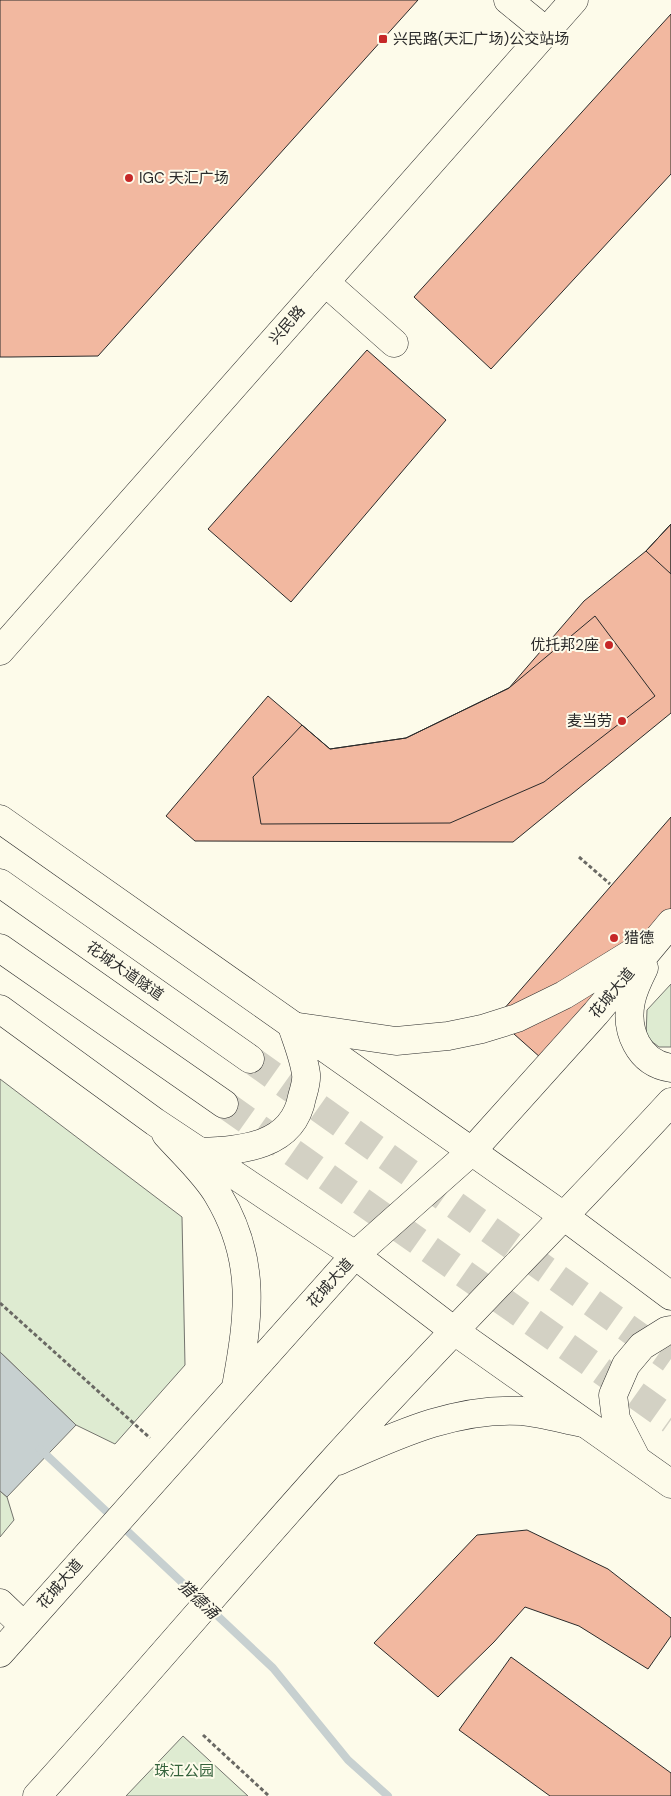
<svg xmlns="http://www.w3.org/2000/svg" width="671" height="1796" font-family="'DM Sans','Noto Sans SC',sans-serif">
<style>
.green{fill:#deebd1;stroke:#74746e}
.water{fill:#c7d0d0;stroke:#74746e}
.lines{fill:none;stroke-linecap:round;stroke-linejoin:round}
.stream{stroke:#c7d0d0;stroke-width:8}
.building{fill:#f2b8a0;stroke:#2b2b2b}
.highway-tunnel{stroke:#d3d1c4;stroke-width:28;stroke-dasharray:28 14;stroke-linecap:butt}
.minor-casing{stroke:#2b2b2b;stroke-width:29}
.major-casing{stroke:#2b2b2b;stroke-width:29}
.highway-casing{stroke:#2b2b2b;stroke-width:29}
.path{stroke:#6a6964;stroke-width:3;stroke-dasharray:4 2.5;stroke-linecap:butt}
.minor{stroke:#fdfbea;stroke-width:28}
.major{stroke:#fdfbea;stroke-width:28}
.highway{stroke:#fdfbea;stroke-width:28}
.poi-dot{fill:#c62828;stroke:#fdfbea;stroke-width:2}
.labels{text-anchor:middle;stroke-width:4;stroke-linejoin:round;paint-order:stroke}
.poi-label{font-size:15px;fill:#2b2b2b;stroke:#fdfbea;text-anchor:start}
.street-label{font-size:15px;fill:#2b2b2b;stroke:#fdfbea}
.park-label{font-size:15px;fill:#34623c;stroke:#fdfbea}
.water-label{font-size:16px;font-style:italic;fill:#2b2b2b;stroke:#fdfbea}
</style>
<rect width="100%" height="100%" fill="#fdfbea"/>
<path class="green" d="M671 984V1047H659L646 1037 647 1010Z
M0 1079 182 1217 185 1365 115 1444 76 1425 0 1352Z
M0 1491 7 1497 14 1520 0 1537Z
M183 1736 248 1796H126Z"/>
<path class="water" d="M0 1352 76 1425 7 1497 0 1491Z"/>
<g class="lines">
<path class="stream" d="M40 1449 273 1668 348 1760 388 1796"/>
</g>
<path class="building" d="M0 0H418L98 356 11 357H0Z
M671 14V174L491 369 414 297Z
M367 350 446 420 291 602 208 529Z
M671 524V713L513 842 195 841 166 816 268 696 330 749 406 738 509 688 584 601 646 551Z
M671 524V574L646 551Z
M595 616 655 696 544 782 450 823 261 824 253 777 302 725 330 749 406 738 509 688Z
M671 817V928L550 1066 496 1018Z
M527 1530 608 1569 671 1618V1636L648 1669 579 1626 525 1607 494 1642 438 1697 374 1643 477 1535Z
M511 1657 671 1773V1796H550L459 1730Z"/>
<g class="lines">
<path class="highway-tunnel" d="M250 1059 671 1359
M224 1104 671 1420"/>
<defs>
<path id="minor" d="M508 0 546 31
M325 282 394 343
M0 651 574 0
M0 1603 24 1626"/>
<path id="major" d="M644 968C639 978 633 990 631 1001 625 1030 638 1063 671 1068
M292 1026 396 1041 448 1036 482 1029 517 1018 564 995 642 947
M166 1134C182 1152 206 1174 218 1195 257 1260 249 1316 236 1387
M338 1461C397 1435 456 1407 522 1411 542 1413 563 1419 583 1423
M0 1653 355 1255 471 1152 596 1013 671 923
M37 1796C137 1686 232 1573 331 1463 442 1340 559 1224 671 1102"/>
<path id="highway" d="M0 819 565 1217 671 1296
M0 883 250 1059
M0 948 224 1104
M0 1009 155 1122 355 1255 453 1330 671 1484
M201 1152C242 1150 293 1147 302 1097 304 1090 307 1081 306 1074 304 1058 297 1041 292 1026
M636 1458 616 1419 613 1395 626 1365 642 1346 666 1331 671 1330"/>
</defs>
<use href="#minor" class="minor-casing"/>
<use href="#major" class="major-casing"/>
<use href="#highway" class="highway-casing"/>
<path class="path" d="M579 857 610 884
M0 1303 150 1438
M203 1735 269 1796"/>
<use href="#minor" class="minor"/>
<use href="#major" class="major"/>
<use href="#highway" class="highway"/>
</g>
<g class="poi-dot">
<rect x="378" y="34" width="10" height="10" rx="2.5"/>
<circle cx="129" cy="178" r="5"/>
<circle cx="609" cy="645" r="5"/>
<circle cx="622" cy="721" r="5"/>
<circle cx="614" cy="938" r="5"/>
</g>
<g class="labels">
<g class="poi-label">
<text x="393" y="44">兴民路(天汇广场)公交站场</text>
<text x="139" y="183">IGC 天汇广场</text>
<text x="599" y="650" text-anchor="end">优托邦2座</text>
<text x="612" y="726" text-anchor="end">麦当劳</text>
<text x="624" y="943">猎德</text>
</g>
<g class="street-label">
<text transform="translate(287 325) rotate(-49)" y="5">兴民路</text>
<text transform="translate(125 971) rotate(35)" y="5">花城大道隧道</text>
<text transform="translate(612 993) rotate(-50)" y="5">花城大道</text>
<text transform="translate(330 1283) rotate(-48)" y="5">花城大道</text>
<text transform="translate(60 1584) rotate(-49)" y="5">花城大道</text>
</g>
<g class="park-label">
<text x="184" y="1776">珠江公园</text>
</g>
<g class="water-label">
<text transform="translate(199 1599) rotate(43)" y="6">猎德涌</text>
</g>
</g>
</svg>
